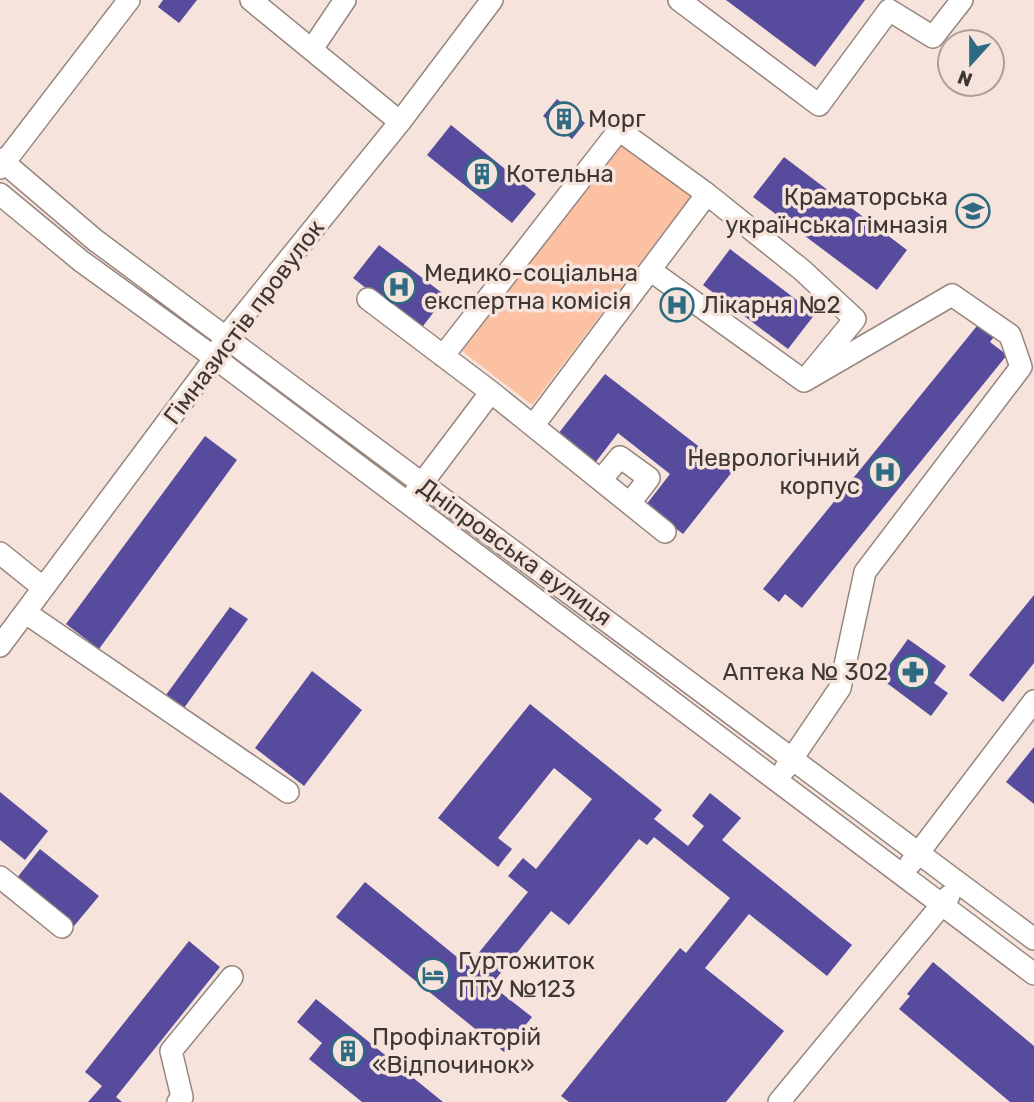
<svg xmlns="http://www.w3.org/2000/svg" width="1034" height="1102" font-family="Rubik,sans-serif">
<style>
.green{fill:#fbc1a2}
.building{fill:#574b9d}
.lines{fill:none;stroke-linecap:round;stroke-linejoin:round}
.minor-casing{stroke:#96867e;stroke-width:24}
.minor{stroke:#fff;stroke-width:21}
.labels{text-anchor:middle;stroke-width:7;stroke-linejoin:round;paint-order:stroke}
.poi-label{font-size:24px;fill:#3e3734;stroke:#f6e4dc;text-anchor:start}
.street-label{font-size:24px;fill:#3e3734;stroke:#f6e4dc}
</style>
<rect width="100%" height="100%" fill="#f6e4dc"/>
<path class="green" d="M620 142 691 196 532 405 462 351Z"/>
<path class="building" d="M163 0H197L179 23 158 7Z
M726 0H865L815 67Z
M557 99 585 123 572 139 543 116Z
M451 125 536 194 512 223 427 155Z
M784 157 907 250 877 290 753 197Z
M379 245 446 296 420 330 353 278Z
M730 249 815 314 788 349 703 285Z
M981 321 996 334 990 342 1007 355 802 608 785 594 779 602 763 589Z
M605 374 732 472 683 534 646 505 670 474 618 433 595 463 558 434Z
M205 436 237 460 99 649 66 624Z
M1034 595V663L1003 702 969 675Z
M230 607 248 619 184 708 166 695Z
M908 639 946 666 934 683 948 693 931 716 880 678Z
M312 671 362 710 304 786 255 748Z
M530 704 662 810 654 819 688 846 704 826 692 816 710 793 741 818 722 840 852 945 827 976 749 914 705 968 784 1031 726 1102H569L561 1096 680 948 686 953 730 898 654 837 647 845 639 839 569 925 551 911 491 985 532 1017 504 1052 336 917 365 882 468 966 528 892 508 876 523 858 536 869 592 799 554 768 498 838 512 849 498 867 438 818Z
M1034 747V804L1006 782Z
M0 792 48 831 25 860 0 840Z
M40 849 99 896 74 926 16 879Z
M189 941 220 967 116 1097 122 1102H88L102 1086 85 1072Z
M933 962 1034 1046V1102H1010L899 1009 910 996 907 994Z
M316 999 443 1102H362L309 1059 322 1043 297 1022Z"/>
<g class="lines">
<defs>
<path id="minor" d="M251 0 400 122
M679 0 819 105 889 10 933 37 962 0
M312 49 345 0
M0 159 95 240 1034 939
M0 168 129 0
M0 194 81 261 215 358 1034 974
M368 299 491 392
M443 356 619 130 707 194
M533 426 707 194 802 270 855 319 804 381 650 270
M601 480 620 457 649 478 630 503
M414 494 491 392 665 532
M0 553 41 586
M26 613 288 792
M0 646 215 358 225 338 400 122 492 0
M785 769 840 688 865 572 1021 367 1010 335 952 295 804 381
M910 864 1034 701
M0 877 62 927
M178 1102 182 1097 171 1051 232 977
M779 1102 949 896"/>
</defs>
<use href="#minor" class="minor-casing"/>
<use href="#minor" class="minor"/>
</g>
<defs>
<symbol id="building-ring" viewBox="-11 -11 22 22"><circle r="9.5" fill="#f6e4dc" stroke="#2e6a81" stroke-width="1.5"/><path d="M-4-6H4V6H1V3H-1V6H-4ZM-2.5-4.3h1.7v1.8h-1.7ZM.8-4.3h1.7v1.8H.8ZM-2.5-1h1.7V.8h-1.7ZM.8-1h1.7V.8H.8Z" fill="#2e6a81"/></symbol>
<symbol id="school-ring" viewBox="-11 -11 22 22"><circle r="9.5" fill="#f6e4dc" stroke="#2e6a81" stroke-width="1.5"/><path d="M0-5L7-2L0 1L-7-2ZM-4 1L0 2.5L4 1V4Q0 6-4 4Z" fill="#2e6a81"/></symbol>
<symbol id="hospital-ring" viewBox="-11 -11 22 22"><circle r="9.5" fill="#f6e4dc" stroke="#2e6a81" stroke-width="1.5"/><path d="M-5-5h3v3.5h4V-5h3V5h-3V1.5h-4V5h-3Z" fill="#2e6a81"/></symbol>
<symbol id="pharmacy-ring" viewBox="-11 -11 22 22"><circle r="9.5" fill="#f6e4dc" stroke="#2e6a81" stroke-width="1.5"/><path d="M-2-6h4v4h4v4h-4v4h-4v-4h-4v-4h4Z" fill="#2e6a81"/></symbol>
<symbol id="hotel-ring" viewBox="-11 -11 22 22"><circle r="9.5" fill="#f6e4dc" stroke="#2e6a81" stroke-width="1.5"/><path d="M-6-4.5h1.5V1H6V5H4.5V3h-9V5H-6ZM-4 0a1.8 1.8 0 1 1 3.6 0ZM.5 0V-2.5h3Q6-2.5 6 0Z" fill="#2e6a81"/></symbol>
</defs>
<g fill-rule="evenodd">
<use href="#building-ring" x="545" y="100" width="38" height="38"/>
<use href="#building-ring" x="463" y="155" width="38" height="38"/>
<use href="#school-ring" x="954" y="192" width="38" height="38"/>
<use href="#hospital-ring" x="380" y="268" width="38" height="38"/>
<use href="#hospital-ring" x="658" y="286" width="38" height="38"/>
<use href="#hospital-ring" x="866" y="453" width="38" height="38"/>
<use href="#pharmacy-ring" x="894" y="653" width="38" height="38"/>
<use href="#hotel-ring" x="414" y="956" width="38" height="38"/>
<use href="#building-ring" x="329" y="1032" width="38" height="38"/>
</g>
<g class="labels">
<g class="poi-label">
<text x="588" y="127">Морг</text>
<text x="506" y="182">Котельна</text>
<text x="948" y="205" text-anchor="end">Краматорська<tspan x="948" dy="28">українська гімназія</tspan></text>
<text x="424" y="281">Медико-соціальна<tspan x="424" dy="28">експертна комісія</tspan></text>
<text x="702" y="313">Лікарня №2</text>
<text x="860" y="466" text-anchor="end">Неврологічний<tspan x="860" dy="28">корпус</tspan></text>
<text x="888" y="680" text-anchor="end">Аптека № 302</text>
<text x="458" y="969">Гуртожиток<tspan x="458" dy="28">ПТУ №123</tspan></text>
<text x="372" y="1045">Профілакторій<tspan x="372" dy="28">«Відпочинок»</tspan></text>
</g>
<g class="street-label">
<text transform="translate(244 322) rotate(-53)" y="8">Гімназистів провулок</text>
<text transform="translate(515 552) rotate(36)" y="8">Дніпровська вулиця</text>
</g>
</g>
<g transform="translate(971 63) rotate(201)"><circle r="33" fill="#f6e4dc" stroke="#ac9f99" stroke-width="2"/>
<path d="M0-5L12 26L0 18L-12 26Z" fill="#2e6a81"/>
<text y="-10" font-size="19" font-weight="bold" text-anchor="middle" fill="#3e3734">N</text>
</g>
</svg>
